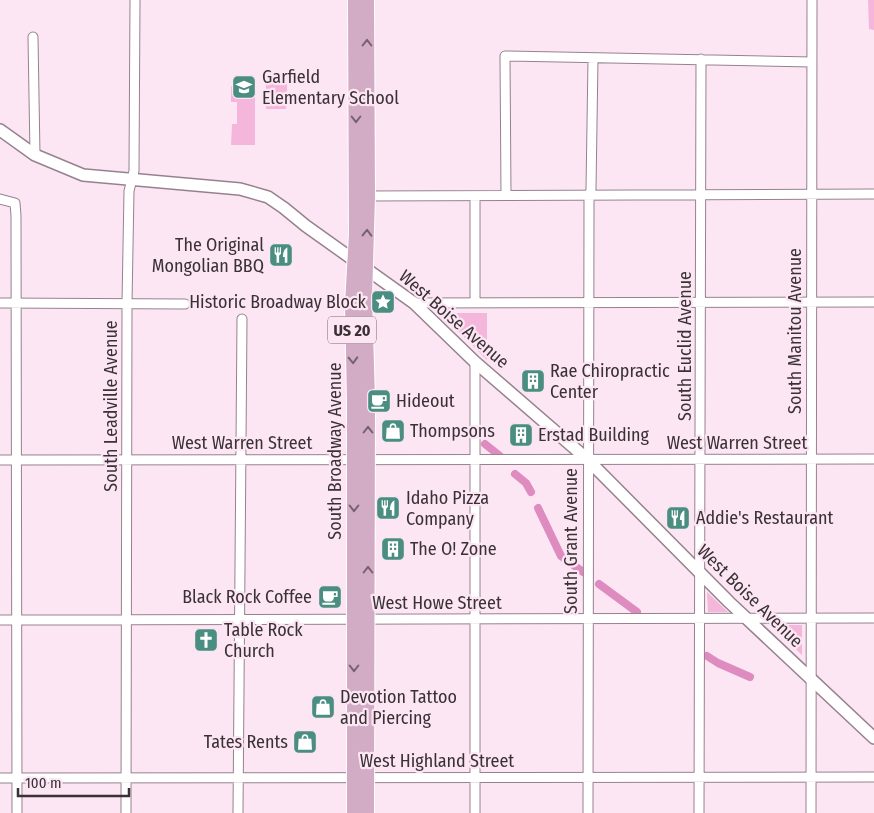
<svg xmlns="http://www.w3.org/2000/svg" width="874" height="813" font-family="'Fira Sans Condensed',sans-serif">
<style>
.green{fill:#f5b6dc}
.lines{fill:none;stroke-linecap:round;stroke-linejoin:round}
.canal{stroke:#de8bc0;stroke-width:8}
.minor-casing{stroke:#96828e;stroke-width:11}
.tertiary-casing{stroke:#96828e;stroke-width:14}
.primary-casing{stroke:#fff;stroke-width:16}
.minor{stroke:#fff;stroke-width:9}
.tertiary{stroke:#fff;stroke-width:11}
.primary{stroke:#d2abc4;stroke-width:14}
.oneway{stroke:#76626f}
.labels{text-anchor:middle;stroke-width:4.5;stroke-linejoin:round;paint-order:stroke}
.shield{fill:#fce6f3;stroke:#74676f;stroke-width:1}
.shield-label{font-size:16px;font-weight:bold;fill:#393136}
.poi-label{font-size:18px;fill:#393136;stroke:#fce6f3;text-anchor:start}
.street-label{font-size:18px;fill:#393136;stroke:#fce6f3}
</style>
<rect width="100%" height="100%" fill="#fce6f3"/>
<path class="green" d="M868 0H874V30L869 29Z
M246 81H255V145H231L232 124H237V102H231V86L246 87Z
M266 84H287V94H266Z
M266 96H287L286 109H266Z
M440 313H487V360Z
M707 592 727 611 728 612H708Z
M773 625H802V655L773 627Z"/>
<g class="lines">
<path class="canal" d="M485 444 500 456
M515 474 526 483 531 492
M538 508 561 556 583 572
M599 584 637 612
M707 656 718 663 750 677"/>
<defs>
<path id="minor" d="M33 37 35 155
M506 195 505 56 812 62
M364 196 874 194
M0 199 15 203 16 216 17 813
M0 303 185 304
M414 303 874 302
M475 303V196
M0 460 874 459
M0 620 874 618
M0 778 874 777
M126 813 127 303 129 191 134 171 135 0
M238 813 242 319
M475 813V362
M588 813 589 201 591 189 593 59
M699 813 701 59
M811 813 812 0"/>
<path id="tertiary" d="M0 130 35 155 83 175 240 189 268 197 284 208 306 226 414 303 475 362 587 459 729 602 874 738"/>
<path id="primary" d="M367 0 368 196 365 298 368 400 367 813
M354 813V401L352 304 356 234 355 0"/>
</defs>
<use href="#minor" class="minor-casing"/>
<use href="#tertiary" class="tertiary-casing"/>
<use href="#primary" class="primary-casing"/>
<use href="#minor" class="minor"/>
<use href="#tertiary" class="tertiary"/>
<use href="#primary" class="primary"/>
</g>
<defs><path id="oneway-chevron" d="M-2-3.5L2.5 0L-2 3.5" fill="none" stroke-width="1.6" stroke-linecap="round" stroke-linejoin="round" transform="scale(1.25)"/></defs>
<g class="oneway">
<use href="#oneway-chevron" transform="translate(367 43) rotate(-90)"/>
<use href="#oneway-chevron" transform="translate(356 119) rotate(90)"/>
<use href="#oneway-chevron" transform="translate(367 233) rotate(-89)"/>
<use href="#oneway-chevron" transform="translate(353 360) rotate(88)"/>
<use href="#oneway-chevron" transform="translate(368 430) rotate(-90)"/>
<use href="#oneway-chevron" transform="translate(354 508) rotate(90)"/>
<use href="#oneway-chevron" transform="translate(368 570) rotate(-90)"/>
<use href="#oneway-chevron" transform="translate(354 668) rotate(90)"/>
</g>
<defs>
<symbol id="school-square" viewBox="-11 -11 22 22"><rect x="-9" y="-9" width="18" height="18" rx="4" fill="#4a8e82" stroke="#fce6f3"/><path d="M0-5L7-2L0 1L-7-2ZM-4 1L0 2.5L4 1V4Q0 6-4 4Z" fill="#fff"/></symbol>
<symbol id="restaurant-square" viewBox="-11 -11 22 22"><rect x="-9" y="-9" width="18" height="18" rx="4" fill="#4a8e82" stroke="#fce6f3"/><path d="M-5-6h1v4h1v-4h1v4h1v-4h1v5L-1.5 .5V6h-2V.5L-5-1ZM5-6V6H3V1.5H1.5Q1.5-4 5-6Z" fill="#fff"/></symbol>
<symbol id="sight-square" viewBox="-11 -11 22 22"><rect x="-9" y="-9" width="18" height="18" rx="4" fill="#4a8e82" stroke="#fce6f3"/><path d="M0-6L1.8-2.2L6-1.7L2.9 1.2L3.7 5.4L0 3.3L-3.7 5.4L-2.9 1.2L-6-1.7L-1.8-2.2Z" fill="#fff"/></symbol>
<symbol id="building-square" viewBox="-11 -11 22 22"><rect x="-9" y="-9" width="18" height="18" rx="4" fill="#4a8e82" stroke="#fce6f3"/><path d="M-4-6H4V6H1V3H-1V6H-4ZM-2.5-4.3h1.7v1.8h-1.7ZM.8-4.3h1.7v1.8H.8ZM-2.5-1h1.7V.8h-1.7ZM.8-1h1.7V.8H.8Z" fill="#fff"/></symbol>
<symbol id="cafe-square" viewBox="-11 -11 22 22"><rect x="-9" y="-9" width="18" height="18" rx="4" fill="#4a8e82" stroke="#fce6f3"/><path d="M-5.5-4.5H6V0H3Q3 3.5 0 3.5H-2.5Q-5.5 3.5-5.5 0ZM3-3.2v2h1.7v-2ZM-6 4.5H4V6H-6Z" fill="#fff"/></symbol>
<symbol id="shop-square" viewBox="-11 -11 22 22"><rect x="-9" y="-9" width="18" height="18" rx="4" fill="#4a8e82" stroke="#fce6f3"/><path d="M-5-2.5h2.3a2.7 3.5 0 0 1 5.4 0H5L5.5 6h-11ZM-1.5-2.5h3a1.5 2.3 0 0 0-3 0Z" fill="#fff"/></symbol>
<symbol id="church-square" viewBox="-11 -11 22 22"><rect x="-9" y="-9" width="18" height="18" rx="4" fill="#4a8e82" stroke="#fce6f3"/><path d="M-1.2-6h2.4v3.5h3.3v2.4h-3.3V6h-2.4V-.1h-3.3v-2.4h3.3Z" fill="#fff"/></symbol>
</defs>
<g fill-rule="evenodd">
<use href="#school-square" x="230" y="73" width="28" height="28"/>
<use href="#restaurant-square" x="267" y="241" width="28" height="28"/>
<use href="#sight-square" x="369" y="288" width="28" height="28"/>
<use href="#building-square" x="519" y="367" width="28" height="28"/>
<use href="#cafe-square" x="365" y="387" width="28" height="28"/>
<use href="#shop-square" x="379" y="417" width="28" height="28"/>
<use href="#building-square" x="507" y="421" width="28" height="28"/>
<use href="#restaurant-square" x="374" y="494" width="28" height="28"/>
<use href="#restaurant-square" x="664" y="504" width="28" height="28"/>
<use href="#building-square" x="379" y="535" width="28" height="28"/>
<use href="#cafe-square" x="316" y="583" width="28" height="28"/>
<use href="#church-square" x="192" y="626" width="28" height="28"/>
<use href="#shop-square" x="309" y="693" width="28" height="28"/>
<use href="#shop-square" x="291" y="728" width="28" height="28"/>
</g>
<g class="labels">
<rect class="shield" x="328" y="316.5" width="48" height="27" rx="4"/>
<g class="shield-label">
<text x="352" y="336">US 20</text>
</g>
<g class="poi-label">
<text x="262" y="83">Garfield<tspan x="262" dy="21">Elementary School</tspan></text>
<text x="264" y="251" text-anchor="end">The Original<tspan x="264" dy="21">Mongolian BBQ</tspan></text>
<text x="366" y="308" text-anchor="end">Historic Broadway Block</text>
<text x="550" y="377">Rae Chiropractic<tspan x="550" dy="21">Center</tspan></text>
<text x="396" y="407">Hideout</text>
<text x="410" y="437">Thompsons</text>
<text x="538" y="441">Erstad Building</text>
<text x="406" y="504">Idaho Pizza<tspan x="406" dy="21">Company</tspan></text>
<text x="696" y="524">Addie's Restaurant</text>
<text x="410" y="555">The O! Zone</text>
<text x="312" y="603" text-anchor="end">Black Rock Coffee</text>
<text x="224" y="636">Table Rock<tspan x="224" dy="21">Church</tspan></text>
<text x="340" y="703">Devotion Tattoo<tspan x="340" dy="21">and Piercing</tspan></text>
<text x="288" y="748" text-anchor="end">Tates Rents</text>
</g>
<g class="street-label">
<text transform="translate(454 319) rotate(41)" y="6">West Boise Avenue</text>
<text transform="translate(795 331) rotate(-90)" y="6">South Manitou Avenue</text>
<text transform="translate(685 346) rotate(-90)" y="6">South Euclid Avenue</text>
<text transform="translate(111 406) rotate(-90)" y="6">South Leadville Avenue</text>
<text x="242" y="449">West Warren Street</text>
<text x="737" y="449">West Warren Street</text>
<text transform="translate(335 451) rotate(-90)" y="6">South Broadway Avenue</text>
<text transform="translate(571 541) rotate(-90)" y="6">South Grant Avenue</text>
<text transform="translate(750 596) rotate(44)" y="6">West Boise Avenue</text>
<text x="437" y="609">West Howe Street</text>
<text x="437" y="767">West Highland Street</text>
</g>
</g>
<path d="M18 788v8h111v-8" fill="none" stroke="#393136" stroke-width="2.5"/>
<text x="25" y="788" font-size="15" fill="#393136" stroke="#fce6f3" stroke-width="4" paint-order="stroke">100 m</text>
</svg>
